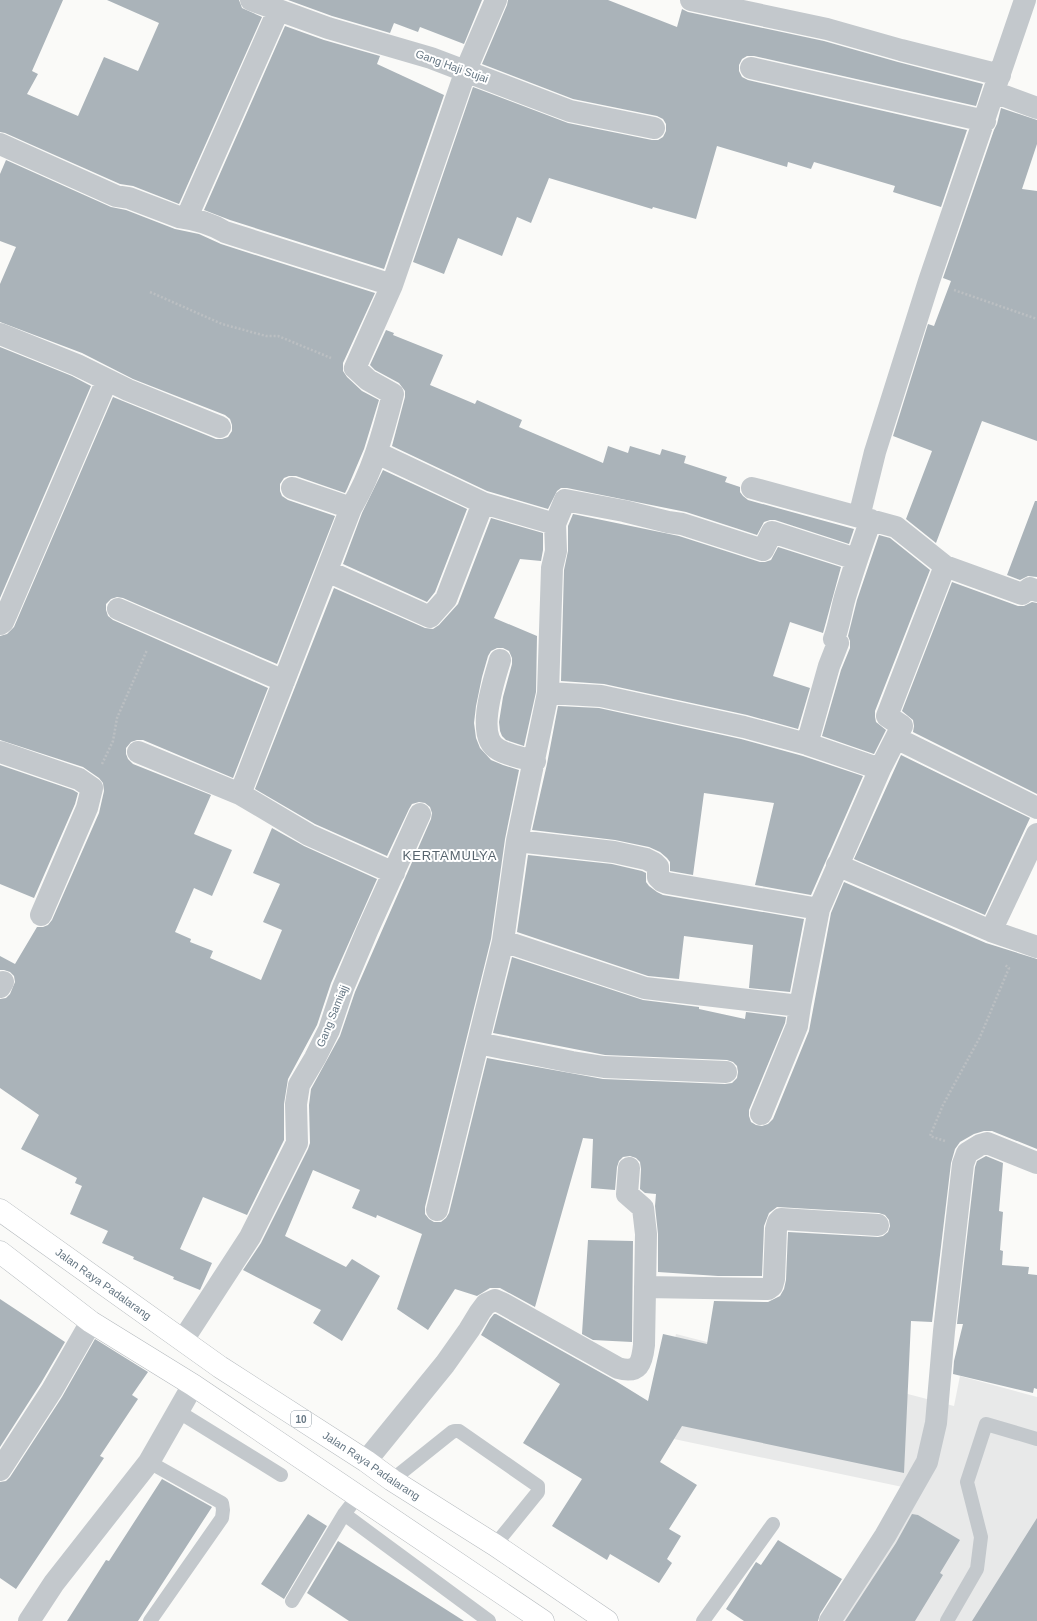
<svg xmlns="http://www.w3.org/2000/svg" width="1037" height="1621" font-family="Helvetica,sans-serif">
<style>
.built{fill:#e8e9e9}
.building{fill:#aab3b9}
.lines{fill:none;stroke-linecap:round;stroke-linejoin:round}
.trunk-casing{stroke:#b4b9bd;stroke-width:23}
.path{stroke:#bbbfc2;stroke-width:2.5;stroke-dasharray:2 2;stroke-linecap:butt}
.service{stroke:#c3c8cc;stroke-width:14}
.minor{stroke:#c3c8cc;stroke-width:22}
.trunk{stroke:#fff;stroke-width:22}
.labels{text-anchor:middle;stroke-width:4;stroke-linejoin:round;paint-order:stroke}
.shield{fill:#fff;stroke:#939fa8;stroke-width:1}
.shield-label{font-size:10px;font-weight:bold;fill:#657683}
.street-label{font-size:11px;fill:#657683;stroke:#fff}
.quarter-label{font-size:13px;letter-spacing:1px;fill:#57646e;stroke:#fff}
</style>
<rect width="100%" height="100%" fill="#fafaf8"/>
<path class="built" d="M676 1334 954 1406 960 1376 1037 1397V1621H841L917 1490 655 1435Z"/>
<path class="building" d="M0 0H63L32 71 38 74 27 94 78 116 104 57 138 71 159 23 107 0H239L242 8 262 17 179 204 133 186 120 184 5 133 0 132Z
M288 0H482L464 44 420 27 418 32 394 23 390 33 332 16Z
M508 0H608L677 27 682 9 688 12 824 41 898 62 983 84 976 106 754 56H747L742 59 739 65V71L742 77 748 80 967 130 941 207 893 192 895 186 814 162 811 169 788 162 787 167 717 146 696 219 653 207 652 209 549 178 531 223 517 217 502 256 458 238 444 274 413 262 473 87 568 123 652 140H658L663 137 666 131V124L663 119 657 116 573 99 482 64 507 5Z
M285 26 324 40 380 56 377 64 444 95 384 269 230 220 204 210Z
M1001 108 1037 120V144L1022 189 1037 191V441L982 421 936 543 906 519 932 451 893 436 928 324 934 326 951 281 943 278 994 130 997 124Z
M6 160 111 207 126 210 175 229 199 234 221 244 375 293 343 363V371L347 377 362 391 379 400 364 449 347 489 345 493 296 476H289L284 478 280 484V491L282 496 288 500 335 516 277 664 123 598 117 597 111 599 106 604V610L108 616 113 620 268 688 233 778 143 740H137L131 742 126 748V754L128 759 133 764 211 795 194 834 232 850 212 896 194 888 175 932 191 939 190 942 213 951 210 958 261 980 282 930 263 922 280 884 253 873 272 828 304 846 377 879 331 983 317 1025 288 1079 284 1104V1140L247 1215 203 1197 180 1249 212 1263 200 1290 173 1279 174 1277 133 1259 134 1257 102 1243 108 1231 70 1214 82 1186 75 1183 77 1178 21 1149 39 1115 0 1088V999L6 998 10 994 15 982 14 976 10 972 4 970H0V956L15 964 37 927H43L48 925 52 920 99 813 104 791 103 783 99 778 83 767 0 740V636L7 634 14 627 113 397 216 439H222L228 437 232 431V425L230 419 225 415 133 379 82 353 0 322V284L16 247 0 241V174Z
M386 330 394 333 393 335 443 355 430 385 475 404 477 400 522 420 519 427 603 463 608 446 628 453 630 446 660 455 662 449 686 456 684 463 727 477 725 482 740 487V492L743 496 748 500 854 529 849 544 775 520H770L764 522 757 535 686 512 567 488H561L557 491 548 509 487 491 392 446 405 397V391L399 383 375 370 370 365Z
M0 347 72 376 91 386 0 598Z
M383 470 467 509 435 592 427 602 343 564 362 513Z
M1035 501H1037V577L1028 576 1020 580 1007 575Z
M573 514 679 536 760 562H765L771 560 778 547 841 567 823 633 790 622 773 676 810 688 798 729 747 715 604 684 561 681 564 570 568 551V526Z
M491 518 543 533V550L541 561 520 559 494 618 537 636 536 692 524 746 506 740 502 736 500 731 499 722 503 697 512 664V658L509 651 503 648H497L491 651 488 656 482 677 476 706 474 723 476 738 480 748 491 760 503 765 519 770 505 839 491 939 425 1207V1214L429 1219 434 1222H441L446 1218 449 1213 487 1058 603 1079 725 1084 732 1083 737 1078 738 1072 737 1066 733 1062 727 1060 605 1055 493 1033 512 957 643 1000 699 1007V1009L745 1019 746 1012 786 1017 785 1023 749 1110V1116L751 1122 756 1125 762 1126 768 1124 773 1119 809 1031 831 913 844 882 986 943 1037 959V1149L992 1131H984L974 1134 960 1142 955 1149 951 1163 932 1322 911 1321 904 1473 682 1426 660 1462 697 1485 669 1529 681 1536 667 1559 672 1563 659 1583 610 1554 607 1560 552 1526 582 1479 523 1443 560 1384 481 1335 490 1319 494 1314H496L614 1380 648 1401 663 1334 707 1344 714 1301 768 1302 780 1296 784 1289 786 1280 788 1232 878 1237 883 1236 888 1232 890 1226 889 1220 885 1215 879 1213 777 1207 769 1213 764 1226 762 1276H718L658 1272V1234L655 1206 656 1194 645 1193 640 1189 641 1169 640 1162 636 1158 630 1156 623 1157 619 1161 617 1167 615 1190 591 1188 593 1139 583 1138 535 1307 500 1288H490L477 1296 455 1289 428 1330 397 1309 422 1234 377 1215 376 1218 352 1208 360 1190 313 1170 285 1236 346 1267 352 1259 380 1276 342 1341 313 1323 321 1310 243 1270 261 1243 308 1149 310 1143 309 1105 311 1089 340 1036 355 992 431 819 432 813 430 807 425 803 419 802 412 804 409 809 387 856 315 824 255 789 334 588 425 628 433 629 439 625 458 604Z
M879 535 890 538 930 570 875 711V717L876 722 886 730 874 754 822 736 841 670 850 648V641L848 636 857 600Z
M952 582 1018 606H1024L1032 602 1037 603V794L913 732 914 726 913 720 902 711Z
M558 706 599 708 741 739 803 756 863 776 811 895 755 885 774 803 704 793 693 875 670 871V862L667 858 660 852 649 847 615 840 532 830 547 764Z
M901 755 1030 818 985 915 854 859Z
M0 765 73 790 78 793 75 804 34 898 0 884Z
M528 855 612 864 642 871 646 873V882L649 886 657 892 663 895 804 919 790 992 749 988 753 945 684 936 679 979 648 976 517 932Z
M986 1156 1003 1163 999 1211 1003 1212 1000 1250 1003 1251 1002 1265 1029 1267 1028 1274 1037 1275V1389L1034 1388 1033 1393 953 1374 954 1361 963 1324H957L975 1167 977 1161Z
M588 1240 633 1241 632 1342 593 1340 582 1334Z
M0 1299 65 1342 41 1383 0 1447Z
M95 1339 148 1372 132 1395 138 1399 100 1456 104 1458 16 1589 0 1578V1482L6 1481 10 1477 62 1397Z
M162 1479 212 1507 138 1621H67L106 1560 109 1561Z
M308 1514 327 1526 284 1599 261 1584Z
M912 1514 918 1515 960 1540 940 1573 943 1575 915 1621H845L896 1543Z
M1037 1518V1621H972L991 1591Z
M778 1540 842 1579 820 1614 818 1621H744L726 1609 756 1562 761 1565Z
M338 1541 395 1577 464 1621H349L307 1593Z"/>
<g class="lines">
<defs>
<g id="trunk">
<path id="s1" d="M0 1210 220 1367 366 1461 392 1480 495 1545 607 1621"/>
<path d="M0 1252 91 1322 193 1385 543 1621"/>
</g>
</defs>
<use href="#trunk" class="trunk-casing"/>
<path class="path" d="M954 290 1037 319
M150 292 222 324 266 336H278L331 358
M102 764 113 741 117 718 147 650
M945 1141 930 1136 943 1105 980 1037 1009 968 1005 965"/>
<path class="service" d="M179 1412 281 1475
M149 1462 222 1503 223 1510 222 1518 150 1621
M392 1480 452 1432 455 1431H459L538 1486V1492L495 1545
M344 1514 489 1621
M292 1601 344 1514 358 1496
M703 1621 773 1524
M947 1621 977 1569 981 1537 967 1482 986 1424 1037 1439"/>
<path class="minor" d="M251 0 328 28 431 58 570 111 654 128
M691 0 827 29 901 50 1000 75
M751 68 985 121
M994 92 1037 108
M0 144 116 196 129 198 179 217C194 219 212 224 225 232L392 285 355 368 368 380 393 394C383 434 372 473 351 508L292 488
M187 217 278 11
M392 285 466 70 496 0
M0 334 77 365 128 390 220 427
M377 453 483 503 555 524 556 551 552 568 548 693 517 841 503 941 437 1210
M752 488 859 517
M555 524 565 500 624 511 668 522 682 524 763 550 772 532 856 559
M945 566 1022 594 1030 588 1037 591
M327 571 430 617 446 599 483 503
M118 609 284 681
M0 624 3 622 7 613 107 380
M500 660C494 680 474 738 499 750 510 756 523 758 535 761
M896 738 1037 808
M807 744 829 666 838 643 834 639C839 626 841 611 845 597 853 571 861 546 871 520
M0 752 79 779 92 788 87 808 41 915
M138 752 240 794 351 508
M880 769 902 726 887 716 945 566 896 527 859 517 875 452 929 281 1025 0
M240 794 309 835 394 873
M517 841 614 852 646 859 654 863 658 867V877L662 881 667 883 819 909
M837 865 991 931 1037 947
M991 931 1037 834
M503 941 645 988 800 1006 819 909 880 769 807 744 744 727 601 696 548 693
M0 987 3 982
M478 1043 572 1062 604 1067 726 1072
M761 1114 797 1026 800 1006
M645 1287 768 1289 772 1286 774 1279 776 1229 778 1222 781 1219 878 1225
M183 1340 250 1237 297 1143 296 1104 299 1085 315 1058 329 1030 343 988 367 931 420 814
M366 1461 445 1364 469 1330 480 1312 486 1304 495 1300 502 1303 618 1368C639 1374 642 1363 644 1345L646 1234 643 1208 627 1194 629 1168
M0 1470 52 1390 91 1322
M29 1621 54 1583 149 1462 193 1385
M830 1621 885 1536 927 1462 936 1423 944 1331 963 1164 967 1153 980 1145 987 1143 1037 1163"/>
<use href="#trunk" class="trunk"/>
</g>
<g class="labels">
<rect class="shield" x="291" y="1411" width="20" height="16" rx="3"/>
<g class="shield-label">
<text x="301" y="1423">10</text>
</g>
<g class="street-label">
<text transform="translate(452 66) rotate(20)" y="4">Gang Haji Sujai</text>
<text transform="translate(332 1016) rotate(-68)" y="4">Gang Samiajj</text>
<text dy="4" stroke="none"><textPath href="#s1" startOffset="127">Jalan Raya Padalarang</textPath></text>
<text dy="4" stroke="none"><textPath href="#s1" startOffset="451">Jalan Raya Padalarang</textPath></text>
</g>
<g class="quarter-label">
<text x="450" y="860">KERTAMULYA</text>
</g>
</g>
</svg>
